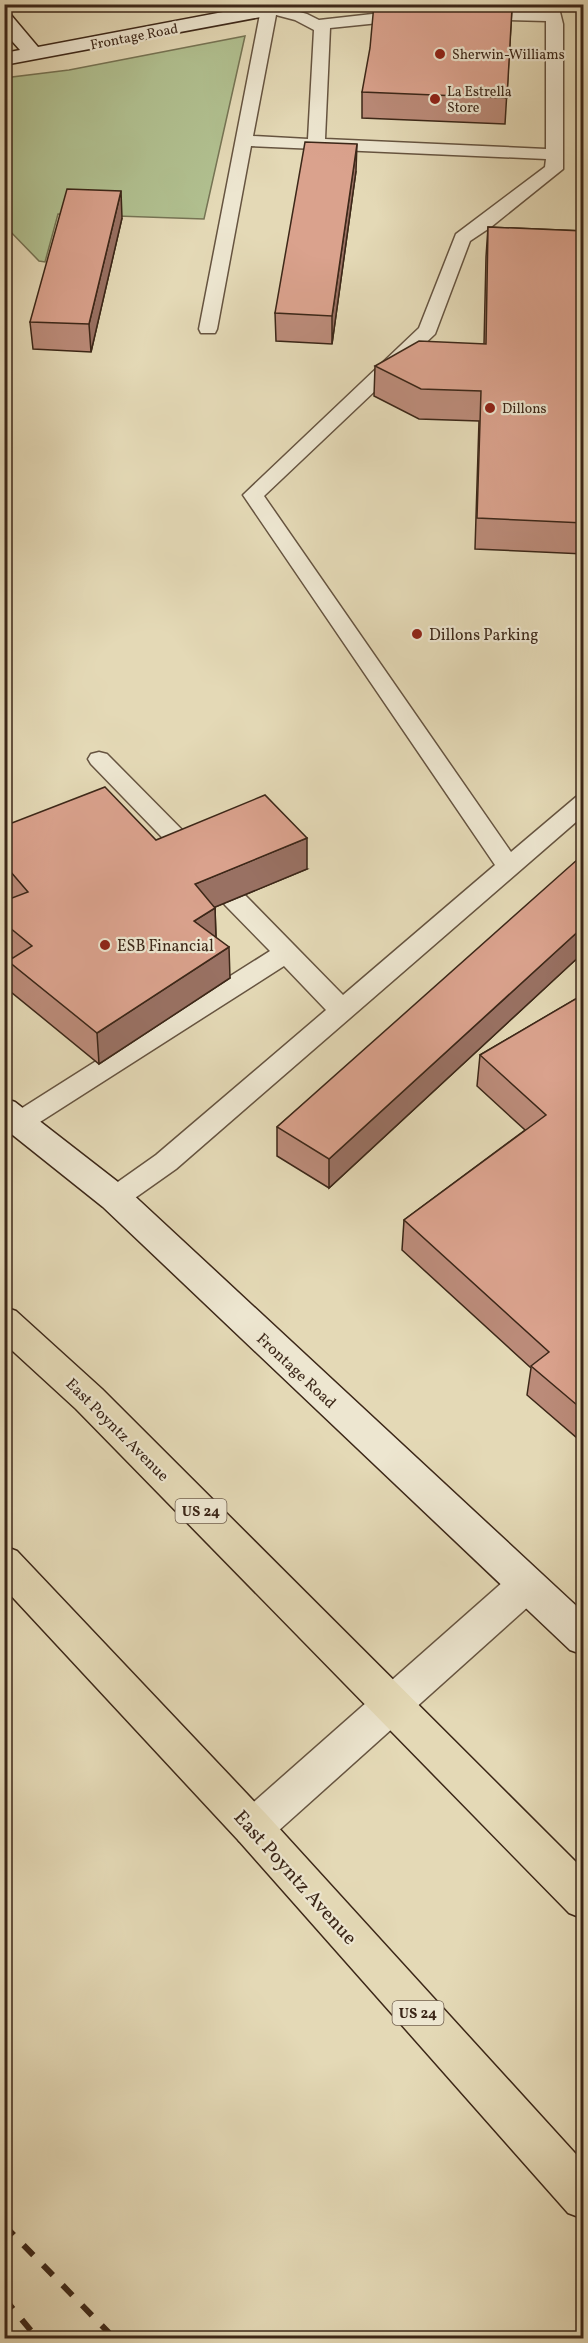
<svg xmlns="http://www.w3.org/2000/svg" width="588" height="2343" font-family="Vollkorn,serif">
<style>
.green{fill:#b1c090;stroke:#767454;stroke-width:1.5}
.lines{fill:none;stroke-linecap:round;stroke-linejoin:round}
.lane-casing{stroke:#665440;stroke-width:3}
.street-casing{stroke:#665440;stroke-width:3}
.secondary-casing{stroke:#3c2718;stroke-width:3}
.highway-casing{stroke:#3c2718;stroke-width:3}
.lane{fill:#ede6d0;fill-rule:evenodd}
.street{fill:#ede6d0;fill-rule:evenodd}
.secondary{fill:#ede6d0;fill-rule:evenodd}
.highway{fill:#e4d9b6;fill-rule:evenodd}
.rail{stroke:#3c2718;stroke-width:6;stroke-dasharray:14 14;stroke-linecap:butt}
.wall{fill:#bb8b79;stroke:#3c2718;stroke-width:1.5}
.shaded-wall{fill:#997163;stroke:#3c2718;stroke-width:1.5}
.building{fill:#daa28d;stroke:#3c2718;stroke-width:1.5}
.poi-dot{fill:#8f2418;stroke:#ede6d0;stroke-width:2}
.labels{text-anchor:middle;stroke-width:4.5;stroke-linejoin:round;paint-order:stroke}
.far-street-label{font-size:14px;fill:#3c2718;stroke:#ede6d0}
.far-poi-label{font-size:14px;fill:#3c2718;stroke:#ede6d0;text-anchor:start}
.shield{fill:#ede6d0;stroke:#71604f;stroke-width:1.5}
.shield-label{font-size:15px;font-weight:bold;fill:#3c2718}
.poi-label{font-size:16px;fill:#3c2718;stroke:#ede6d0;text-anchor:start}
.street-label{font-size:16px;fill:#3c2718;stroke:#ede6d0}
.near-street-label{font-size:20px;fill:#3c2718;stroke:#ede6d0}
</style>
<rect width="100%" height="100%" fill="#e4d9b6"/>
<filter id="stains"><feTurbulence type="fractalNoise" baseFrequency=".00333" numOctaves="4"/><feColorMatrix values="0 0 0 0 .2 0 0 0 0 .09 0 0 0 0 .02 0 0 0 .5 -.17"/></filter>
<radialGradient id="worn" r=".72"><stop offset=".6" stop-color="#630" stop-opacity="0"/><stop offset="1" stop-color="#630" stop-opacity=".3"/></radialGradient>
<path class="green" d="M245 36 204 219 58 214 45 262 39 261 5 226 4 78 69 70Z"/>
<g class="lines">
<defs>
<path id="lane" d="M270 4 307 14 319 20 408 10 416 15 408 20 330 28 325 139 546 149V21L476 19 468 14 476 9 544 12 542 4H558L563 24V169L491 227 470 241 435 334 264 496 511 852 576 797 584 794V815L176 1169 125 1205 115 1208 105 1205 101 1198 105 1191 156 1155 326 1010 284 966 29 1129 20 1132 11 1129 7 1122 11 1115 270 951 225 905 222 899 225 893 234 891 243 893 343 995 495 865 243 495 419 328 456 234 545 167 546 159 251 146 217 329 215 333H201L199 329 261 9 263 6ZM276 15 295 20 314 30 308 139 253 136Z
M99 752 107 754 202 850 206 856 202 862 194 864 186 862 91 764 88 759 91 754Z"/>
<path id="street" d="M526 1569 539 1573 545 1585 539 1597 267 1841 253 1847 239 1841 233 1828 239 1815 513 1573Z"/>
<path id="secondary" d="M265 4H307L305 8 298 10 4 65V53L20 50 4 32V13L11 15 38 47Z
M4 1098 15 1102 127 1189 584 1613V1655L570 1650 103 1207 4 1128Z"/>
<path id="highway" d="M4 1307 16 1311 102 1389 584 1870V1919L569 1913 76 1409 4 1343Z
M4 1546 17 1551 267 1815 584 2163V2219L568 2213 239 1841 4 1588Z"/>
</defs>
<use href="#lane" class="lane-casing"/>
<use href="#street" class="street-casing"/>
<use href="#secondary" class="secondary-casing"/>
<use href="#highway" class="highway-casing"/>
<use href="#lane" class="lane"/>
<use href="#street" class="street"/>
<use href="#secondary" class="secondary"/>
<use href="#highway" class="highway"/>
<path class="rail" d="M4 2225 114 2338
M4 2298 37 2338"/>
</g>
<path class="wall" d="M512 8 505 124 362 118V92Z
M356 171 332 344 276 341 275 313Z
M122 218 91 352 33 349 30 322Z
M488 227 584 231V554L475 549 479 421 419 419 374 396 375 366 484 344 486 257Z
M4 826 156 840 307 869 215 907 216 937 230 978 99 1064 11 992 8 961 13 958 4 951V901L11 898 4 891Z
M584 861V952L329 1188 277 1156V1127Z
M584 994V1444L527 1395 531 1368 402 1250 404 1220 525 1130 477 1086 480 1055Z"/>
<path class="shaded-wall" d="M357 144 356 171 332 344V316Z
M121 191 122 218 91 352 89 324Z
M307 838V869L196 915 195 884Z
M215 908 216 939 194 921Z
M584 926V952L329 1188V1159Z
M229 947 230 978 99 1064 97 1033Z"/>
<path class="building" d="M374 4H407L512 8 507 98 362 92 370 48Z
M305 142 357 144 332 316 275 313Z
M67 189 121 191 89 324 30 322Z
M488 227 584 231V523L477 518 481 391 421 389 375 366 419 341 486 344Z
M105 787 156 840 265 795 307 838 195 884 215 908 194 921 229 947 97 1033 8 961 32 946 4 923V901L28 892 4 864V826Z
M578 859 584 861V926L329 1159 277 1127Z
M584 994V1411L531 1366 549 1352 404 1220 546 1115 480 1055Z"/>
<g class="poi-dot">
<circle cx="440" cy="54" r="6"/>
<circle cx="435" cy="99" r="6"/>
<circle cx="490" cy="408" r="6"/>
<circle cx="417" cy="634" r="6"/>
<circle cx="105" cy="945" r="6"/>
</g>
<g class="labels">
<g class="far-street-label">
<text transform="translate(134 36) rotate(-11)" y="5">Frontage Road</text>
</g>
<g class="far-poi-label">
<text x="452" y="59">Sherwin-Williams</text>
<text x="447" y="96">La Estrella<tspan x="447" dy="16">Store</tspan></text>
<text x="502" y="413">Dillons</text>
</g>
<g class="shield">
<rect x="175.5" y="1499" width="51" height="24" rx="4.5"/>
<rect x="392.5" y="2001" width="51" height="24" rx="4.5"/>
</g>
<g class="shield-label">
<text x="201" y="1516">US 24</text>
<text x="418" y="2018">US 24</text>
</g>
<g class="poi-label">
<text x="429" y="640">Dillons Parking</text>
<text x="117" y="951">ESB Financial</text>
</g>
<g class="street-label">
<text transform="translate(297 1370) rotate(43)" y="6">Frontage Road</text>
<text transform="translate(118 1429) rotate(45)" y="6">East Poyntz Avenue</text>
</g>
<g class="near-street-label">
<text transform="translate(296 1877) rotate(48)" y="7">East Poyntz Avenue</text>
</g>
</g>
<rect width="588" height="2343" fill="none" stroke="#e4d9b6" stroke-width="24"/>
<rect x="6" y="6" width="576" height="2331" fill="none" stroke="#3c2718" stroke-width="3"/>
<rect x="12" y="12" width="564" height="2319" fill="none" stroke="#3c2718" stroke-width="1.5"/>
<rect width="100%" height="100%" filter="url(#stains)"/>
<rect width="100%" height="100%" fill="url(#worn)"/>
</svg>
